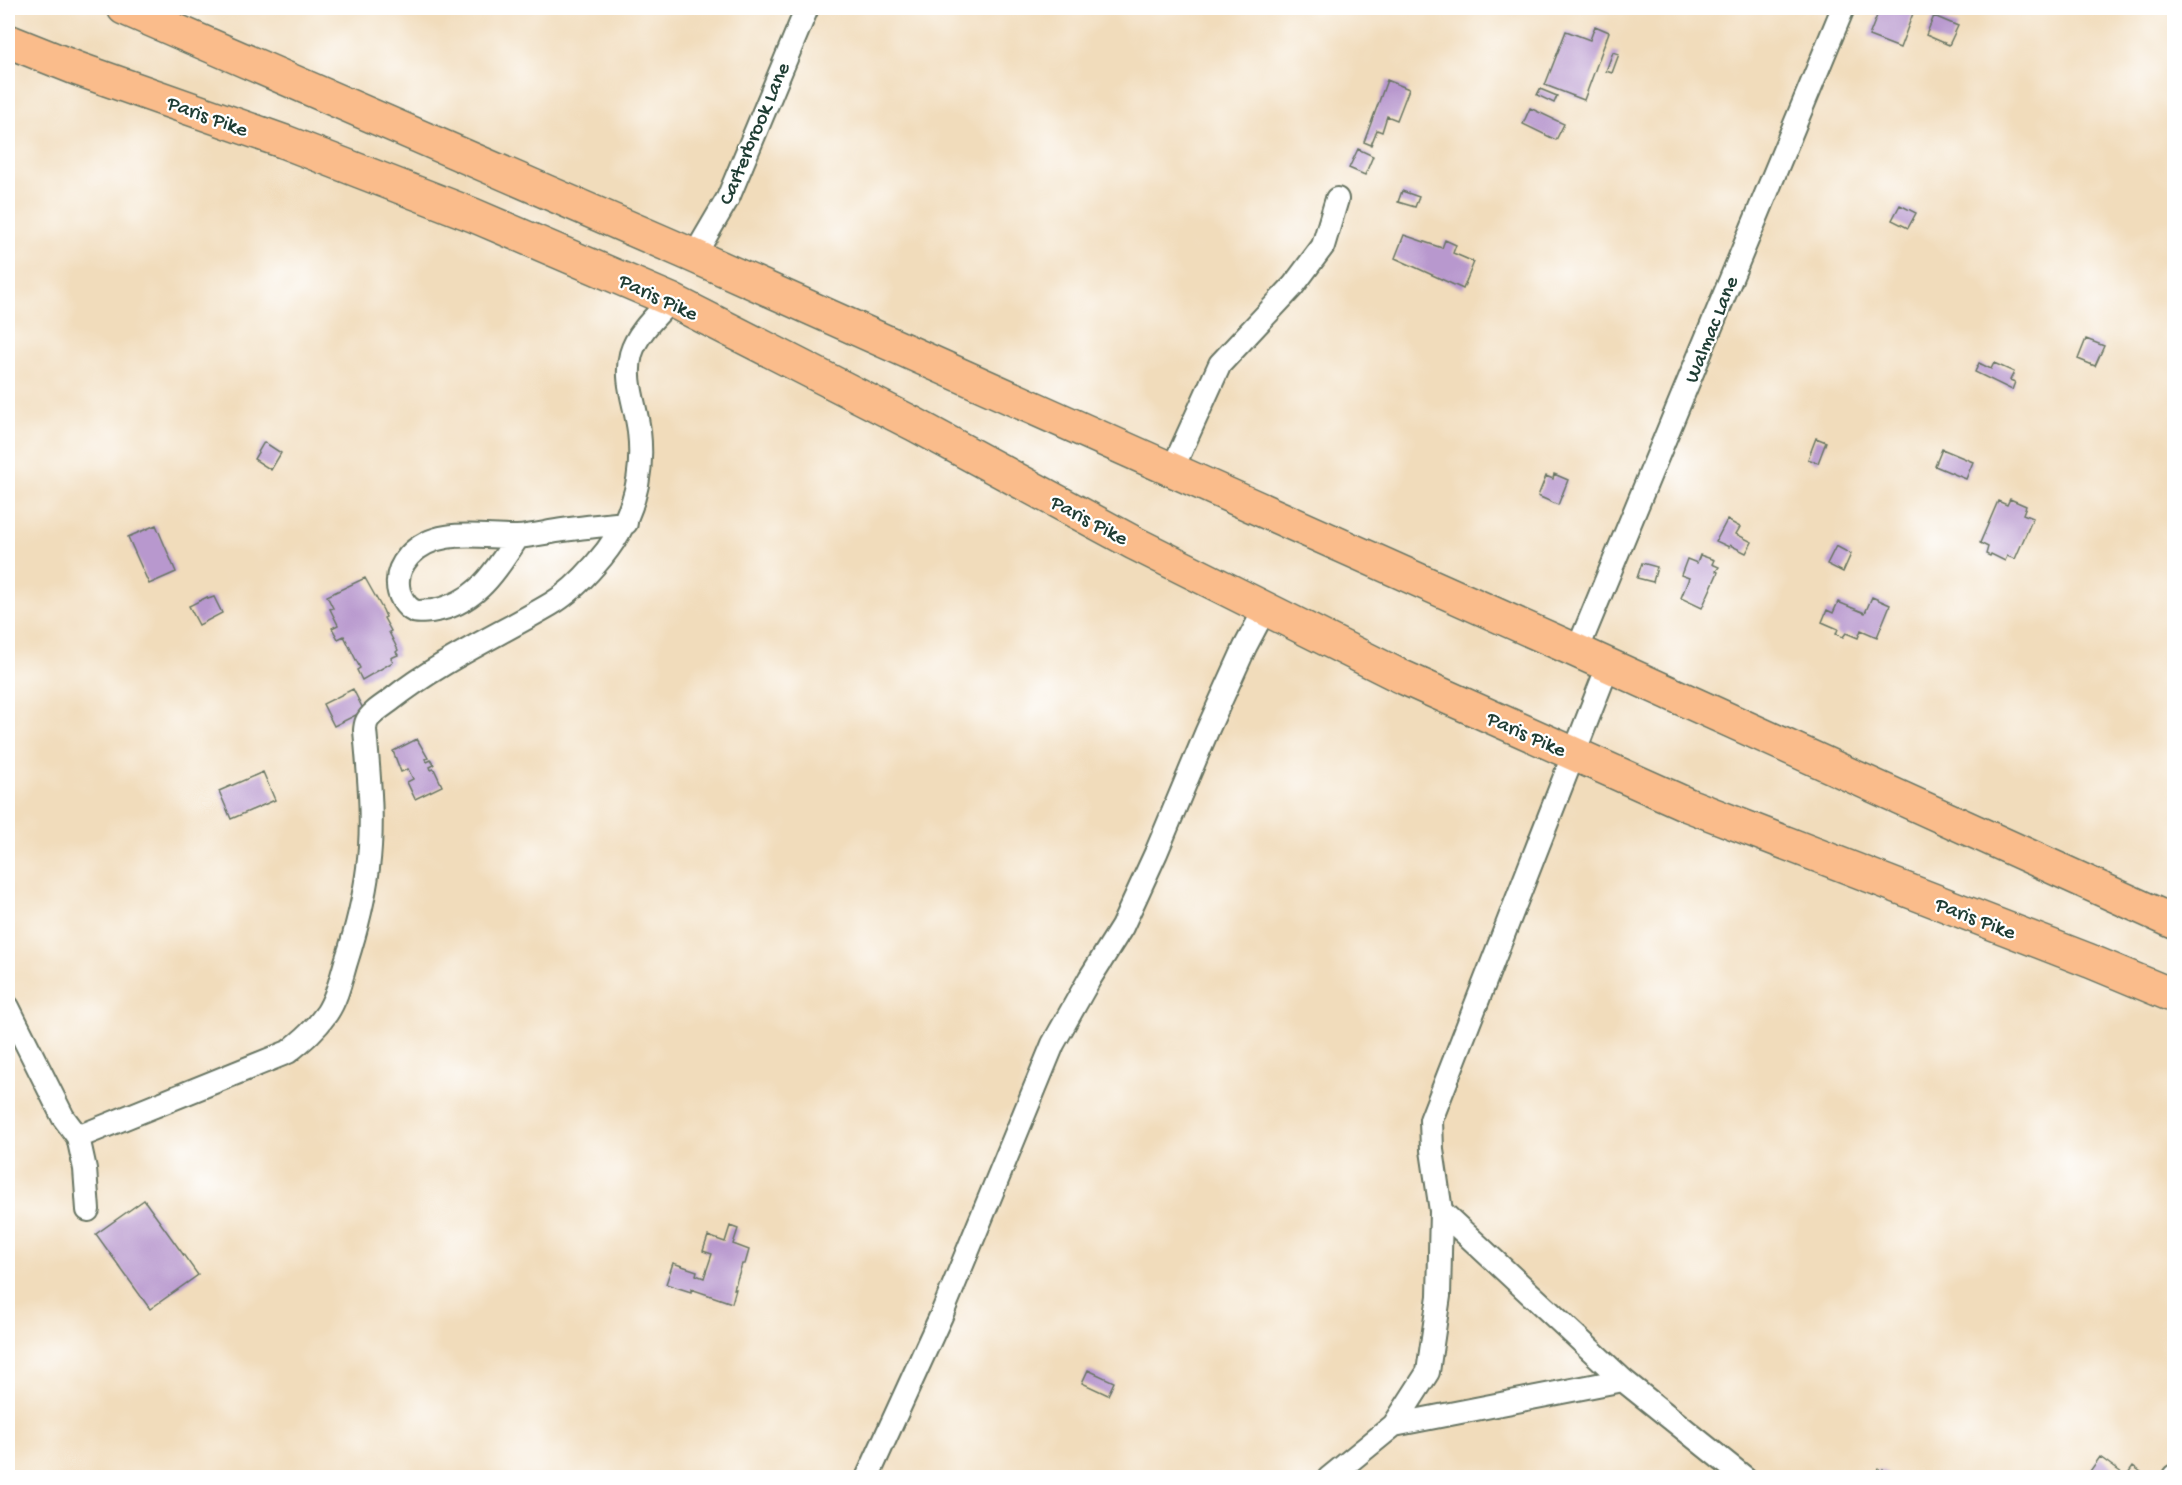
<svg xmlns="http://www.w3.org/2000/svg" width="2182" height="1485" font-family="'Gochi Hand',sans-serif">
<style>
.building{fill:#b898ce}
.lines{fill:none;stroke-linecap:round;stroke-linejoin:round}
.minor-casing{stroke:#687563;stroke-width:26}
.highway-casing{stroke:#687563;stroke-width:36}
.minor{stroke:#fff;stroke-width:22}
.highway{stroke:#fabc8b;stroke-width:33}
.labels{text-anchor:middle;stroke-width:4.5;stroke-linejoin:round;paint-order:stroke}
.street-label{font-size:21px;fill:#1f3d34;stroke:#fff}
</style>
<rect width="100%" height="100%" fill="#fff"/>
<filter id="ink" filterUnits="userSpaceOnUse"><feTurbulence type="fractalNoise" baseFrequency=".0167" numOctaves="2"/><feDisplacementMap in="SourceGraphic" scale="12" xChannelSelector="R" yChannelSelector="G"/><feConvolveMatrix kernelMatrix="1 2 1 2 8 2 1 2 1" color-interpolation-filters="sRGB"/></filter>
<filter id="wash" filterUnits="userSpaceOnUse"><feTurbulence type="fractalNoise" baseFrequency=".008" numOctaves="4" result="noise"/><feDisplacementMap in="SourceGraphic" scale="24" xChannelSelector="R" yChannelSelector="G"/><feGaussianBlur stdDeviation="1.35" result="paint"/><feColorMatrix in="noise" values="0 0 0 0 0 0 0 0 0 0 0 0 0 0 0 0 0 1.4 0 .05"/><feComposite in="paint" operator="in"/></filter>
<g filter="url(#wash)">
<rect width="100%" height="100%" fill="#f1dcbb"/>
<g id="blocks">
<path class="building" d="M1880 8H1915L1900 48 1869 36Z
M1934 16 1958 26 1949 45 1926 35Z
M1595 26 1609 32 1584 100 1545 85 1566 31 1590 40Z
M1613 52 1619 54 1612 73 1606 71Z
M1387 80 1409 89 1397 120 1387 116 1382 132 1377 130 1371 145 1364 142Z
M1540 89 1557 96 1554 103 1537 95Z
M1530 108 1564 124 1556 140 1523 124Z
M1358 149 1373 156 1365 175 1349 168Z
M1402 191 1419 197 1415 207 1398 202Z
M1900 205 1916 213 1908 228 1892 220Z
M1404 235 1442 248 1445 240 1456 245 1453 253 1474 262 1463 289 1395 258Z
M2086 339 2104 346 2095 366 2078 359Z
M1979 363 1991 369 1994 363 2014 372 2010 380 2015 382 2012 390 1975 372Z
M1816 438 1826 442 1818 463 1808 459Z
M264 442 281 453 271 470 254 459Z
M1942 449 1973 462 1966 479 1935 466Z
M1554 474 1568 480 1558 505 1538 496 1546 476 1553 479Z
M2010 499 2026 506 2023 514 2033 518 2015 559 2007 556 2005 561 1991 554 1990 556 1986 554 1988 547 1980 543 1998 501 2007 505Z
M1727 520 1740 527 1736 534 1752 542 1746 553 1730 545 1729 547 1716 541Z
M156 525 176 572 149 584 128 537Z
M1836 546 1851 554 1843 572 1827 564Z
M1700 555 1714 560 1712 564 1719 567 1716 571 1718 572 1702 608 1681 598 1689 578 1681 575 1687 559 1697 563Z
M1642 563 1657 567 1653 582 1637 578Z
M365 578 383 610 386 617 384 618 391 631 389 632 398 650 396 652 398 655 391 658 393 662 362 680 357 670 360 668 344 636 338 639 332 628 338 625 330 609 333 608 327 596Z
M207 597 208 599 214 597 222 613 199 625 189 606Z
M1872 597 1890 605 1877 637 1861 630 1858 638 1846 633 1843 637 1836 634 1838 629 1822 622 1827 610 1833 613 1838 602 1865 613Z
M353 689 364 711 334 726 323 704Z
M417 739 428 758 425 759 427 762 431 760 434 765 430 767 431 770 434 769 442 786 415 799 407 782 413 779 408 769 401 772 393 751Z
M263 772 275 800 231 819 219 791Z
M144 1200 198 1275 150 1309 96 1234Z
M730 1226 738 1229 733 1244 749 1250 745 1264H742L734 1289H736L732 1303 691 1289V1292L666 1284 673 1263 697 1271 696 1275 704 1278 712 1254 703 1251 708 1236 725 1242Z
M1088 1370 1114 1382 1108 1395 1082 1383Z
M2100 1457 2126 1476 2133 1466 2149 1478H2094L2088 1474Z
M1878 1469 1882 1472 1883 1470 1893 1478H1872Z"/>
</g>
</g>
<g filter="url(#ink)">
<use href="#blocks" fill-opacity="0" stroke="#687563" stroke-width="1.5"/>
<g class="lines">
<defs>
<path id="minor" d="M694 256 728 198 807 8
M1172 470 1220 364 1293 286 1323 246 1337 199
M518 537C495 571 477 604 432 611 426 611 418 613 414 611 405 607 398 594 398 585 397 574 401 565 409 556 436 526 482 538 517 537 532 536 548 532 563 530 584 527 605 525 626 523
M1577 651 1843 8
M8 1007 63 1117 78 1137 85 1169 88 1210
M78 1137 288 1052C303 1040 316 1029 327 1013 337 998 341 979 346 962 356 931 364 900 368 868 374 822 369 776 365 730 365 729 366 722 367 721 371 713 383 706 391 700 440 661 497 636 551 604 568 594 582 580 595 565 630 526 645 483 639 431 636 405 624 381 631 354 637 333 656 316 671 300
M1441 1211 1623 1380 1745 1478
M1394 1425 1623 1380
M867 1478 941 1316 1053 1044 1090 978 1122 927 1156 853 1207 731 1245 647 1265 609
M1329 1478 1394 1425 1428 1372 1439 1296 1441 1211 1432 1150 1431 1120 1608 666
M2174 1478V1476"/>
<path id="highway" d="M124 8 694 256 1577 651 2174 922
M8 41 78 69 285 142 473 215 671 300 914 424 1134 543 1398 675 1688 805 2090 961 2174 996"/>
</defs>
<use href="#minor" class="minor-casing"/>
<use href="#highway" class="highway-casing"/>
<use href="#minor" class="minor"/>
<use href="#highway" class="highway"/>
</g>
</g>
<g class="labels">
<g class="street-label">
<text transform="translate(208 115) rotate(20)" y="7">Paris Pike</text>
<text transform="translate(753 133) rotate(-67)" y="7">Carterbrook Lane</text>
<text transform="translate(659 296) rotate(25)" y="7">Paris Pike</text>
<text transform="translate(1710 329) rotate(-68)" y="7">Walmac Lane</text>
<text transform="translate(1090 519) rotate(28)" y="7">Paris Pike</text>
<text transform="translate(1527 733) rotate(24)" y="7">Paris Pike</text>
<text transform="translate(1976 917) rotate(21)" y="7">Paris Pike</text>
</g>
</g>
<rect width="2182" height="1485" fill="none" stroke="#fff" stroke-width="30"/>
</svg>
